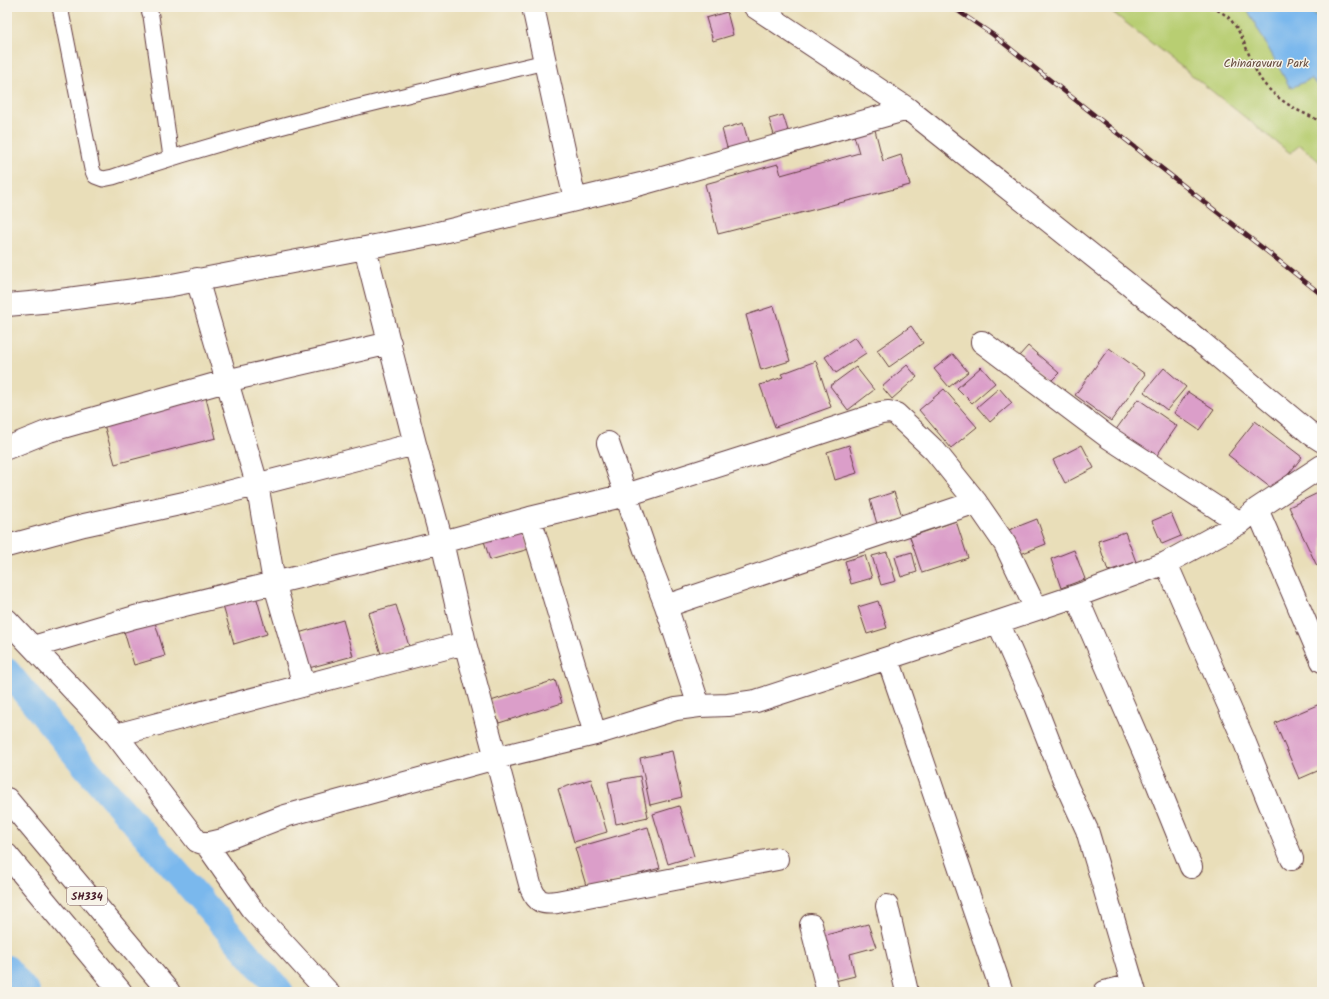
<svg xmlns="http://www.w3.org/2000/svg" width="1329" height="999" font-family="Kalam,sans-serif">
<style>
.green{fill:#b8ce72;stroke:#81764e}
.water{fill:#7ab8ed;stroke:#626c8c}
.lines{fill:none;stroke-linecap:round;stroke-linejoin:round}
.canal{stroke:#7ab8ed;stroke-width:26}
.building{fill:#db9ec9}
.lane-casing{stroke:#623c40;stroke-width:17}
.street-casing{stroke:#623c40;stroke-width:24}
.primary-casing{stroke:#623c40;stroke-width:24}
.path{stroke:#623c40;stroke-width:2.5;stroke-dasharray:3 3;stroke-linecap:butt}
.lane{stroke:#fff;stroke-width:15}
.street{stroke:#fff;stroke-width:22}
.primary{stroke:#fff;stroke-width:22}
.rail-casing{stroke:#4a1f2b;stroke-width:4.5}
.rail{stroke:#f7f3e8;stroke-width:3;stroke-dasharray:9;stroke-linecap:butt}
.labels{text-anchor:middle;stroke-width:3;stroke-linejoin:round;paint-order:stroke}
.shield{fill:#f7f3e8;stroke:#7e5f64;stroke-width:1}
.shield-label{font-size:11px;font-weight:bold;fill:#4a1f2b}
.park-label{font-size:12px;fill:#664b3d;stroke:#f7f3e8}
</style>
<rect width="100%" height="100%" fill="#f7f3e8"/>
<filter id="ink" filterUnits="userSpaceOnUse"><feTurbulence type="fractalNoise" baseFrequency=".025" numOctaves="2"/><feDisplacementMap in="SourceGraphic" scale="8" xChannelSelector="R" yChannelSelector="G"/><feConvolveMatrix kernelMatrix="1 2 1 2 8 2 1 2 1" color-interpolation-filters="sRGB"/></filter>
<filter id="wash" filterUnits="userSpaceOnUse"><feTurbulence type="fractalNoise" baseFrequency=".012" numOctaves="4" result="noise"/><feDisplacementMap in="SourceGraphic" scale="16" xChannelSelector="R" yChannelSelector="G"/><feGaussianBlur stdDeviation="0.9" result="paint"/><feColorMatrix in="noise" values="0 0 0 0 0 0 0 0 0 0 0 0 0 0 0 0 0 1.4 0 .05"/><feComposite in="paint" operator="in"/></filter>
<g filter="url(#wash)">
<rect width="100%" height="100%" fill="#e9deb9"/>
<path class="green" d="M1106 7H1322V164L1300 145 1290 153Z"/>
<path class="water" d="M1246 7H1303L1315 15 1322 17V89L1311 79 1293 87 1289 86Z"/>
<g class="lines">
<path class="canal" d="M7 671 82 763 281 992
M7 968 27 992"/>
</g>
<g id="blocks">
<path class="building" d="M727 12 733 35 713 41 706 18Z
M783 115 790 137 776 141 769 119Z
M743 123 750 148 729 155 722 129Z
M874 126 883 161 901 155 910 185 718 234 705 184 778 164 781 175 859 153 853 132Z
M774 306 790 361 761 370 746 315Z
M911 326 923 343 889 367 877 350Z
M855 337 866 353 836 373 825 357Z
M1028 346 1059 373 1049 383 1019 356Z
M1109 348 1145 374 1111 421 1075 395Z
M953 354 968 372 949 387 934 369Z
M816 361 831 407 775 427 760 385 783 377 781 374Z
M907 365 917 377 892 399 882 387Z
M856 367 874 390 848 410 830 386Z
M981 367 995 383 972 403 957 388Z
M1164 368 1186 387 1167 410 1144 392Z
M999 388 1012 403 990 422 977 407Z
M944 389 977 427 951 448 919 410Z
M1188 392 1214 409 1199 430 1174 413Z
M205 394 216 438 115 464 103 421Z
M1138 399 1177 426 1155 458 1115 431Z
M1255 421 1302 457 1275 491 1228 455Z
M849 445 857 473 835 480 827 452Z
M1082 445 1094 468 1065 483 1053 460Z
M1322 491V564L1317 566 1289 507Z
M894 492 902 516 877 524 870 500Z
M1171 513 1181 536 1162 544 1152 521Z
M1037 519 1046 544 1018 555 1009 530Z
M956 521 968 558 922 573 910 537Z
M522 526 529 549 490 560 483 538Z
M1125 532 1136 562 1108 571 1098 541Z
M1074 550 1085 579 1061 588 1051 559Z
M887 552 896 581 881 585 872 556Z
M912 552 917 572 901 577 895 557Z
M865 555 872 578 851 584 845 561Z
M256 596 267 634 234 644 223 606Z
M878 601 887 628 867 634 858 607Z
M396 605 409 646 381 654 368 613Z
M154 619 165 656 134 665 123 628Z
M343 620 353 656 305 669 295 634Z
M555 680 562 703 499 723 491 701Z
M1322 703V769L1299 779 1275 723Z
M672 751 682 797 650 805 640 758Z
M640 776 648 817 616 824 608 782Z
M591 779 607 832 574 842 558 789Z
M679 806 694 856 668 864 653 814Z
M648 827 660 868 587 889 575 848Z
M868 924 876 947 850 954 855 976 831 982 818 937Z"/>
</g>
</g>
<g filter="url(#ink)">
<use href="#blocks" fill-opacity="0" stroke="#623c40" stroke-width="1"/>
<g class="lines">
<defs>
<path id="lane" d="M60 7 92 169 95 176 103 179 113 177C254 129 400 97 545 62
M148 7 151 16 171 157"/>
<path id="street" d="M533 7 575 200
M755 7 908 109
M365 248 415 444
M197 279 257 484 274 582 304 685
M7 305 53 301 172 285 365 248 434 234 641 184 908 109 1201 342 1311 434 1322 441
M982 342 1108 437 1240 523
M608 443 651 567 666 606 699 706
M7 448 49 431 226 381 390 343
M1257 509 1322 661
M530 518 595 734
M7 546 84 525 193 501 415 444 442 542 465 643 531 888C537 902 542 904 557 902L777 859
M1166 563 1243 738 1292 859
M1076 596 1155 778 1191 867
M666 606 976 502
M7 620 116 735 197 841 206 844 223 840 285 816 496 758 595 734 676 709 699 706 728 705 756 701 998 622 1076 596 1166 563 1240 523 1257 509 1322 466
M998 622 1035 706 1064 780 1087 830 1135 992
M33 647 135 617 442 542 530 518 626 495 768 450 881 413 889 412 896 414 935 451 976 502 1005 544 1036 609
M888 659 1002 992
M116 735 465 643
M206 844 251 908 328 992
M887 906 907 992
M811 925 828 992
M1105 992 1133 985"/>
<path id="primary" d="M7 799 169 992
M7 855 121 992"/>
</defs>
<use href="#lane" class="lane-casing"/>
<use href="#street" class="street-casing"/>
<use href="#primary" class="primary-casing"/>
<path class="path" d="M1212 7C1217 10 1223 13 1228 17 1247 36 1249 67 1266 86 1276 97 1288 105 1301 112 1308 115 1315 118 1322 123"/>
<use href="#lane" class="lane"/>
<use href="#street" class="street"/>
<use href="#primary" class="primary"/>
<defs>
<path id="rail" d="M952 7 992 34 1322 295"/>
</defs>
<use href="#rail" class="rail-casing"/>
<use href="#rail" class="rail"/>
</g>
</g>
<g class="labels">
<rect class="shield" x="67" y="887" width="40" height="18" rx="3"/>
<g class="shield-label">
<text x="87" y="900">SH334</text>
</g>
<g class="park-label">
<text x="1266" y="67">Chinaravuru Park</text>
</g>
</g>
<rect width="1329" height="999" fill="none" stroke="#f7f3e8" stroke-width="24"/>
</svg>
